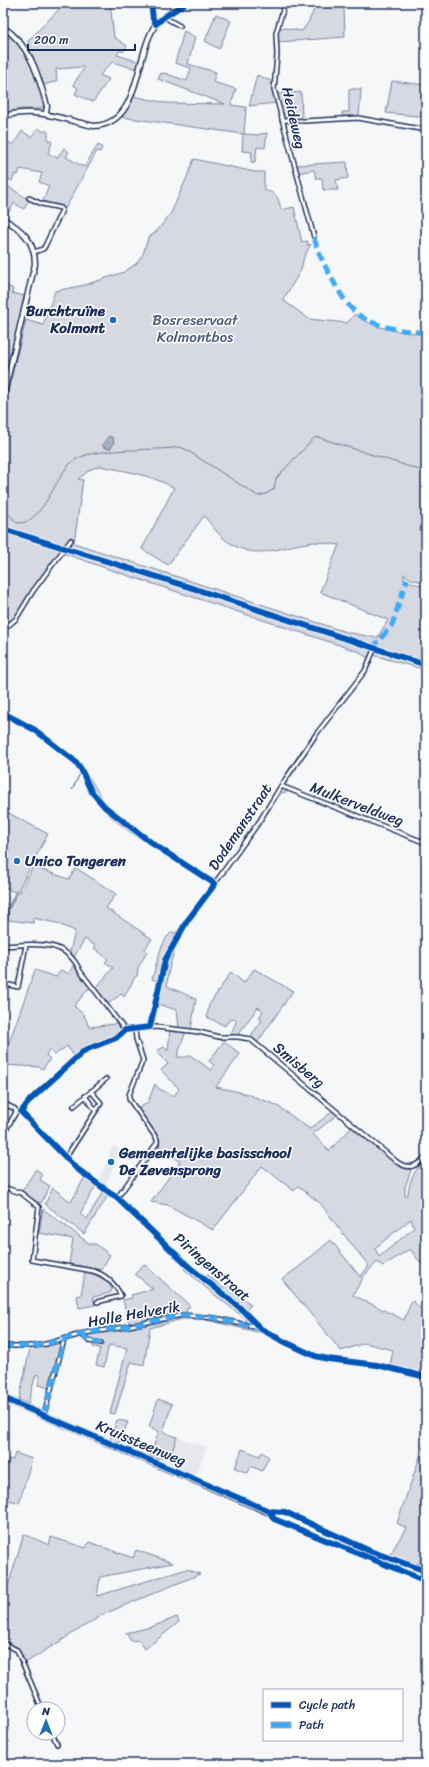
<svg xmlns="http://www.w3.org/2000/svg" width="429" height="1767" font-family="Sriracha,sans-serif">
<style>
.built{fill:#e6e8ee}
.green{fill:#d6d9e2;stroke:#7884a0;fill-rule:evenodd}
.water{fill:#a9b0c1;stroke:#707c99}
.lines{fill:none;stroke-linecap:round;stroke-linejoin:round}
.stream{stroke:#707c99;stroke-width:1}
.street-casing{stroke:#1b2f5e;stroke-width:6}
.secondary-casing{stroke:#1b2f5e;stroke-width:7}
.primary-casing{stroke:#1b2f5e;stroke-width:8}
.street{stroke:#fff;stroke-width:3}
.secondary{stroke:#fff;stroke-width:4}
.primary{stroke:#fff;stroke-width:4.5}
.quiet{stroke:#3fa9f5;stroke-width:5;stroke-dasharray:10 5;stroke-linecap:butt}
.cycleway-casing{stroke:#fff;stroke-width:8}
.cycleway{stroke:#0057b8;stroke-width:6}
.poi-dot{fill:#1f6fb2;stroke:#fff;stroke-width:1.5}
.labels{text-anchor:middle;stroke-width:3;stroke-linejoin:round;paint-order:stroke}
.street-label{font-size:15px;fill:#1b2f5e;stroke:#fff}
.poi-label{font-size:15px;font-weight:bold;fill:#1b2f5e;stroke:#fff;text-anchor:start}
.park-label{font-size:15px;fill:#4a5a7f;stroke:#fff}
</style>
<rect width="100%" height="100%" fill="#f6f7f9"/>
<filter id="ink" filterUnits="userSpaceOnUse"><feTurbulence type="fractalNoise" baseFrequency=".025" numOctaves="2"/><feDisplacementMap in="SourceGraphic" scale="8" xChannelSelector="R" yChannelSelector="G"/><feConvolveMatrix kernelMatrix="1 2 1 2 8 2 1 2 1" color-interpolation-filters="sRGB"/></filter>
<g filter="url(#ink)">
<path class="built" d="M113 1145 120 1149 105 1187 98 1183Z
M177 1437 207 1447 196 1476 157 1459 158 1458 170 1457Z"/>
<path class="green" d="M65 3H110L114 37 127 46 123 52 120 50 117 55 140 62 137 69 112 62 100 75 109 79 93 102 75 94 78 88 73 85 84 68 83 67 56 69 57 81 44 85 28 44V41Z
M315 7 344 8 345 37 278 42V27L302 31 309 21Z
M216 14 231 21 219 49 205 41Z
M3 30C28 48 35 75 44 104L42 109H21L3 114Z
M184 31 195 37 188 64 216 72 213 82 236 89 231 105 246 107 244 134 259 135 260 134 267 133 265 148 257 147 255 162H251L252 152 242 151 243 134 121 117 126 111 133 96 166 103 225 104 158 79 161 73 164 74V73L187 81 191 68 175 63Z
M257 75 271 81 276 103 249 106Z
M392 81 426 85V117L386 113Z
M349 89H361L359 117 342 116V112H349Z
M301 92 302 119C280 118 282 112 277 94Z
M38 128 44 132 46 130 48 132V141L51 140 52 143 48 153 57 158 64 148 69 152 66 157 84 167 98 145 102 147 100 152 97 151 65 209 43 201 49 186 39 182 42 173 20 169 18 175 15 174 12 181 9 179 6 185 29 200 24 209 14 203 6 217 3 215V146L7 141 13 145 22 131 31 137Z
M194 159 255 172H264V190C278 194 278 197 281 210L294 207 302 242 308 241 307 245 311 244 304 257 301 270 283 300 309 319 347 323 355 314C375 330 401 332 426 334V583L411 579 404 574V580L426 587V670L376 656 374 654 378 640 375 644 370 660 360 652 111 570 63 553 69 541 13 622 3 629V410L26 320 43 325 55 291 85 285 124 272 137 263 143 254 148 238 157 231 171 213 187 177ZM100 466C125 471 152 475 174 488L142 549 168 565 204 516C211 524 218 535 227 541 259 564 282 544 315 542 323 542 331 544 339 545L320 592 388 620 377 638 346 632 74 543 83 480 78 479 91 469Z
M347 162 348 178 336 180 338 190H323L322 178H316L314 170 297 173 296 165Z
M3 284 13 289 12 293 25 296 3 386Z
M3 714C28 727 66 747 81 772L72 790 80 773C66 748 27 728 3 716Z
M320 731 288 779 284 777 311 736 314 738Z
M82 778H90C101 799 107 805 125 820L123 823 136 834 181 862V864C153 848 89 810 82 778Z
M285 789 291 791 281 793 237 857 236 856 279 790Z
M3 810 48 834 8 909 5 930H3V902L9 905 16 891 14 892 5 887 3 889Z
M33 867 69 879 76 868 116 894 106 908 152 939 145 949 147 952 138 968 137 976 135 977 124 997 121 994 108 1004 96 988 113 968 105 962 108 959 94 948 96 946 85 939 74 957 70 952 75 931 56 923 33 918V923L8 920 9 909 18 892H20Z
M187 922 189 923C175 947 169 959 167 986L196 999 191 1030 179 1028 177 1010 157 1004 161 984 159 982 152 979C156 967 161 937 173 932L179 934Z
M73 965 90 987 74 1006 84 1015 89 1027 114 1024 117 1021 122 1027C117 1041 101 1041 90 1045 84 1048 79 1052 74 1056L67 1046 55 1055 49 1050 46 1055 50 1059 43 1069 39 1067 3 1065V1059L35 970 56 977 61 970 69 974Z
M254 969 293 991 257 1043 250 1037 262 1020 259 1018 263 1011 258 1007 237 1036H230L236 1022V1019L229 1020 225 1026 207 1017 209 1005 231 972 244 983Z
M170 1029 186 1031 177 1057H188L190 1055 211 1070 214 1065 209 1061 224 1041 240 1054 216 1087 244 1093 276 1105 310 1129 334 1110 338 1114 313 1134 329 1151 353 1126 403 1168 411 1170 405 1187V1196L408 1195C409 1180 415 1169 426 1159V1270L410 1249 383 1266 377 1262 364 1276 353 1295 404 1320 412 1300 426 1314V1375L390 1366 393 1350 365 1343 341 1351 282 1279 299 1267 331 1240 360 1277 369 1266 341 1231 321 1204 298 1186 294 1191 262 1166 213 1230 168 1205 151 1202 180 1162 159 1147 160 1140 138 1109 148 1102 155 1084 159 1089 174 1096 179 1089 161 1070 168 1064 157 1051 164 1047 168 1051ZM411 1219 414 1228 379 1257 375 1248Z
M36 1169 42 1175 40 1180 50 1186 41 1203 37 1202 22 1191Z
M85 1177 96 1185 80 1214 87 1219 104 1190 109 1194 84 1234 45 1204 53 1188 71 1202Z
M43 1209 90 1244H96L110 1255 101 1270 69 1264 73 1239 39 1233Z
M144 1264 190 1306 186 1310 190 1316 216 1319 244 1326 246 1319 211 1292 184 1269 186 1266 201 1280 207 1274 223 1288 227 1284 251 1305 246 1310 264 1327 261 1330 266 1334 202 1319H182L150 1328 144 1365 131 1362 115 1414 110 1413 127 1348 109 1345 104 1367 96 1365 100 1348 93 1347 94 1340 87 1337 85 1334 130 1327 123 1300 132 1298 131 1295 153 1289 135 1274Z
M85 1272C94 1274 109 1279 112 1290L110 1293 93 1297 95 1305 79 1308 77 1296 81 1295Z
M59 1343 61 1346 50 1388 38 1385 40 1376 36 1374 28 1404 19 1400 30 1348Z
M158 1399 172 1404 163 1432 177 1437 170 1457 158 1458 157 1459 150 1456 159 1431 149 1427Z
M117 1420 128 1422 119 1443 110 1440Z
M426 1439V1550L419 1561 426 1564V1566L417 1563 415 1566 389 1556 406 1528 397 1523Z
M242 1449 260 1456 262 1452 269 1457 262 1471 251 1466 248 1473 235 1468Z
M15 1453 32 1459 19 1503 3 1498V1468L6 1469 9 1459 13 1460Z
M24 1534 49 1545 51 1537 86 1548 89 1542 133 1558 136 1550 173 1563 100 1577 97 1596 187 1569 200 1574 104 1614 25 1663 18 1648 3 1641V1596H5Z
M177 1617 179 1622 145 1649 139 1640 131 1641 126 1633 151 1627Z"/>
<path class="water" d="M109 436 113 438 114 443 110 449 103 447V443Z"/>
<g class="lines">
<path class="stream" d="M3 508 17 523C43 525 55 476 72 462 89 446 154 452 179 447L185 449 258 496 266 494 274 489 276 479 279 475 314 438 317 437 426 472"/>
<defs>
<path id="street" d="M151 3 153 19 156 24
M285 3 276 33 277 55 274 89 314 237
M164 17 180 26
M282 120 304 121 358 118 426 130
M29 198 42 204 61 208 62 210 45 246 43 249 34 252
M3 630 16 619 33 591 71 540
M3 713 35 730 76 762 81 769 91 791 105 807 153 844 215 884
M281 786 426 843
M3 946C33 944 66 938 80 971L125 1030
M3 993 5 984 18 987 26 945
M150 1027 165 960 179 933 259 822 281 786 317 733 365 671 373 652
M85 1096 96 1111
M3 1103 15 1109 16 1112
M74 1106 106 1079
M16 1112H21L76 1168 117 1198 188 1266 239 1307 261 1329 283 1341 315 1356 328 1359 377 1365 426 1377
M21 1112 30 1100 85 1050 116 1038 125 1030 156 1027 199 1032 219 1037H238L250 1039 397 1162C409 1170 415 1167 426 1157
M3 1135 16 1112
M66 1157 101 1103 91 1091
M3 1187 21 1193 39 1207 32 1260 93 1271C105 1274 116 1285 121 1296L97 1302
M117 1198 157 1143V1139L129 1099V1095L143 1060 136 1039 135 1029
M81 1334 89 1341 101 1343
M3 1346H34L46 1344 85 1333 119 1328 182 1315 215 1318 260 1328
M44 1415 64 1340
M3 1643 17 1650 42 1709
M52 1733 57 1744"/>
<path id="secondary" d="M3 27C31 46 38 75 47 106L46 113
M3 116C38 107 59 119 94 126 142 124 134 55 156 24 163 15 177 9 186 3
M3 219C22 229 35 241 35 264L3 397"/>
<path id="primary" d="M3 1398C144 1458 284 1520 426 1578
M279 1514 324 1533"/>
</defs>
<use href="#street" class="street-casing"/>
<use href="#secondary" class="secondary-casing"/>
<use href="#primary" class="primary-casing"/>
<use href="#street" class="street"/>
<use href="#secondary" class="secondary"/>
<use href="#primary" class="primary"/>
<path class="quiet" d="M314 237C317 251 324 264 331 277 337 288 344 301 353 310 371 328 402 330 426 333
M374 651 376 644 392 625 407 579
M81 1334 89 1341 101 1343
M3 1346H34L46 1344 85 1333 119 1328 182 1315 215 1318 258 1328
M44 1415 64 1340"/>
<defs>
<path id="cycleway" d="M151 3 153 19 156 24 164 17 186 3
M3 529 183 585 426 665
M3 713 35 730 76 762 81 769 91 791 105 807 153 844 215 884 187 921 165 960 150 1027 125 1030 116 1038 85 1050 30 1100 21 1112 76 1168 117 1198 188 1266 239 1307 261 1329 283 1341 315 1356 328 1359 377 1365 426 1377
M3 1398 269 1511 285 1512 370 1551 426 1571
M269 1511 274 1519 426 1581"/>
</defs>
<use href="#cycleway" class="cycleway-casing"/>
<use href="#cycleway" class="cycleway"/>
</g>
</g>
<g class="poi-dot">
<circle cx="113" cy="320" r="4"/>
<circle cx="17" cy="861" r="4"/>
<circle cx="111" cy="1162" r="4"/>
</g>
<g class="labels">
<g class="street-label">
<text transform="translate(294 118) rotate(77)" y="5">Heideweg</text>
<text transform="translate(357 804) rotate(21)" y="5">Mulkerveldweg</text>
<text transform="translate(240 827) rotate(-56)" y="5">Dodemanstraat</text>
<text transform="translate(299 1065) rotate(40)" y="5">Smisberg</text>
<text transform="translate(212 1267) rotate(41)" y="5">Piringenstraat</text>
<text transform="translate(134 1314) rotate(-10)" y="5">Holle Helverik</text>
<text transform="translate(141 1443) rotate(23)" y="5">Kruissteenweg</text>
</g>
<g class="poi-label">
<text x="105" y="316" text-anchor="end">Burchtruïne<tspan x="105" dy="17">Kolmont</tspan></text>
<text x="25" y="866">Unico Tongeren</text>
<text x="119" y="1158">Gemeentelijke basisschool<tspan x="119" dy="17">De Zevensprong</tspan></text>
</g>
<g class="park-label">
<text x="195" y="325">Bosreservaat<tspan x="195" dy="17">Kolmontbos</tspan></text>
</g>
</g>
<rect width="429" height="1767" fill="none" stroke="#fff" stroke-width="16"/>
<rect x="8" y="8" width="413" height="1751" fill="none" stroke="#1b2f5e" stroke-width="1.5" filter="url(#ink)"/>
<rect x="263" y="1689" width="140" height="52" fill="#ffffff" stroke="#a4acbf"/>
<rect x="271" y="1702" width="20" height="6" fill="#0057b8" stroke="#a4acbf"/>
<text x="299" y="1709" font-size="12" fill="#1b2f5e">Cycle path</text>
<rect x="271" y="1722" width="20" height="6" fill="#3fa9f5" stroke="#a4acbf"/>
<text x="299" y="1729" font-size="12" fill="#1b2f5e">Path</text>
<g transform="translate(46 1721)"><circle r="19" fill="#ffffff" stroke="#a4acbf"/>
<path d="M0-3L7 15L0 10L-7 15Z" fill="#1f6fb2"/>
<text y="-6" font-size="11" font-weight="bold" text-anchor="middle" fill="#1b2f5e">N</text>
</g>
<path d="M28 44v6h107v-6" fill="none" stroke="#1b2f5e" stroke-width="2"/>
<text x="34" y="44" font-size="12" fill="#1b2f5e" stroke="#ffffff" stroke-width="3" paint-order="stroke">200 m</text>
</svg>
